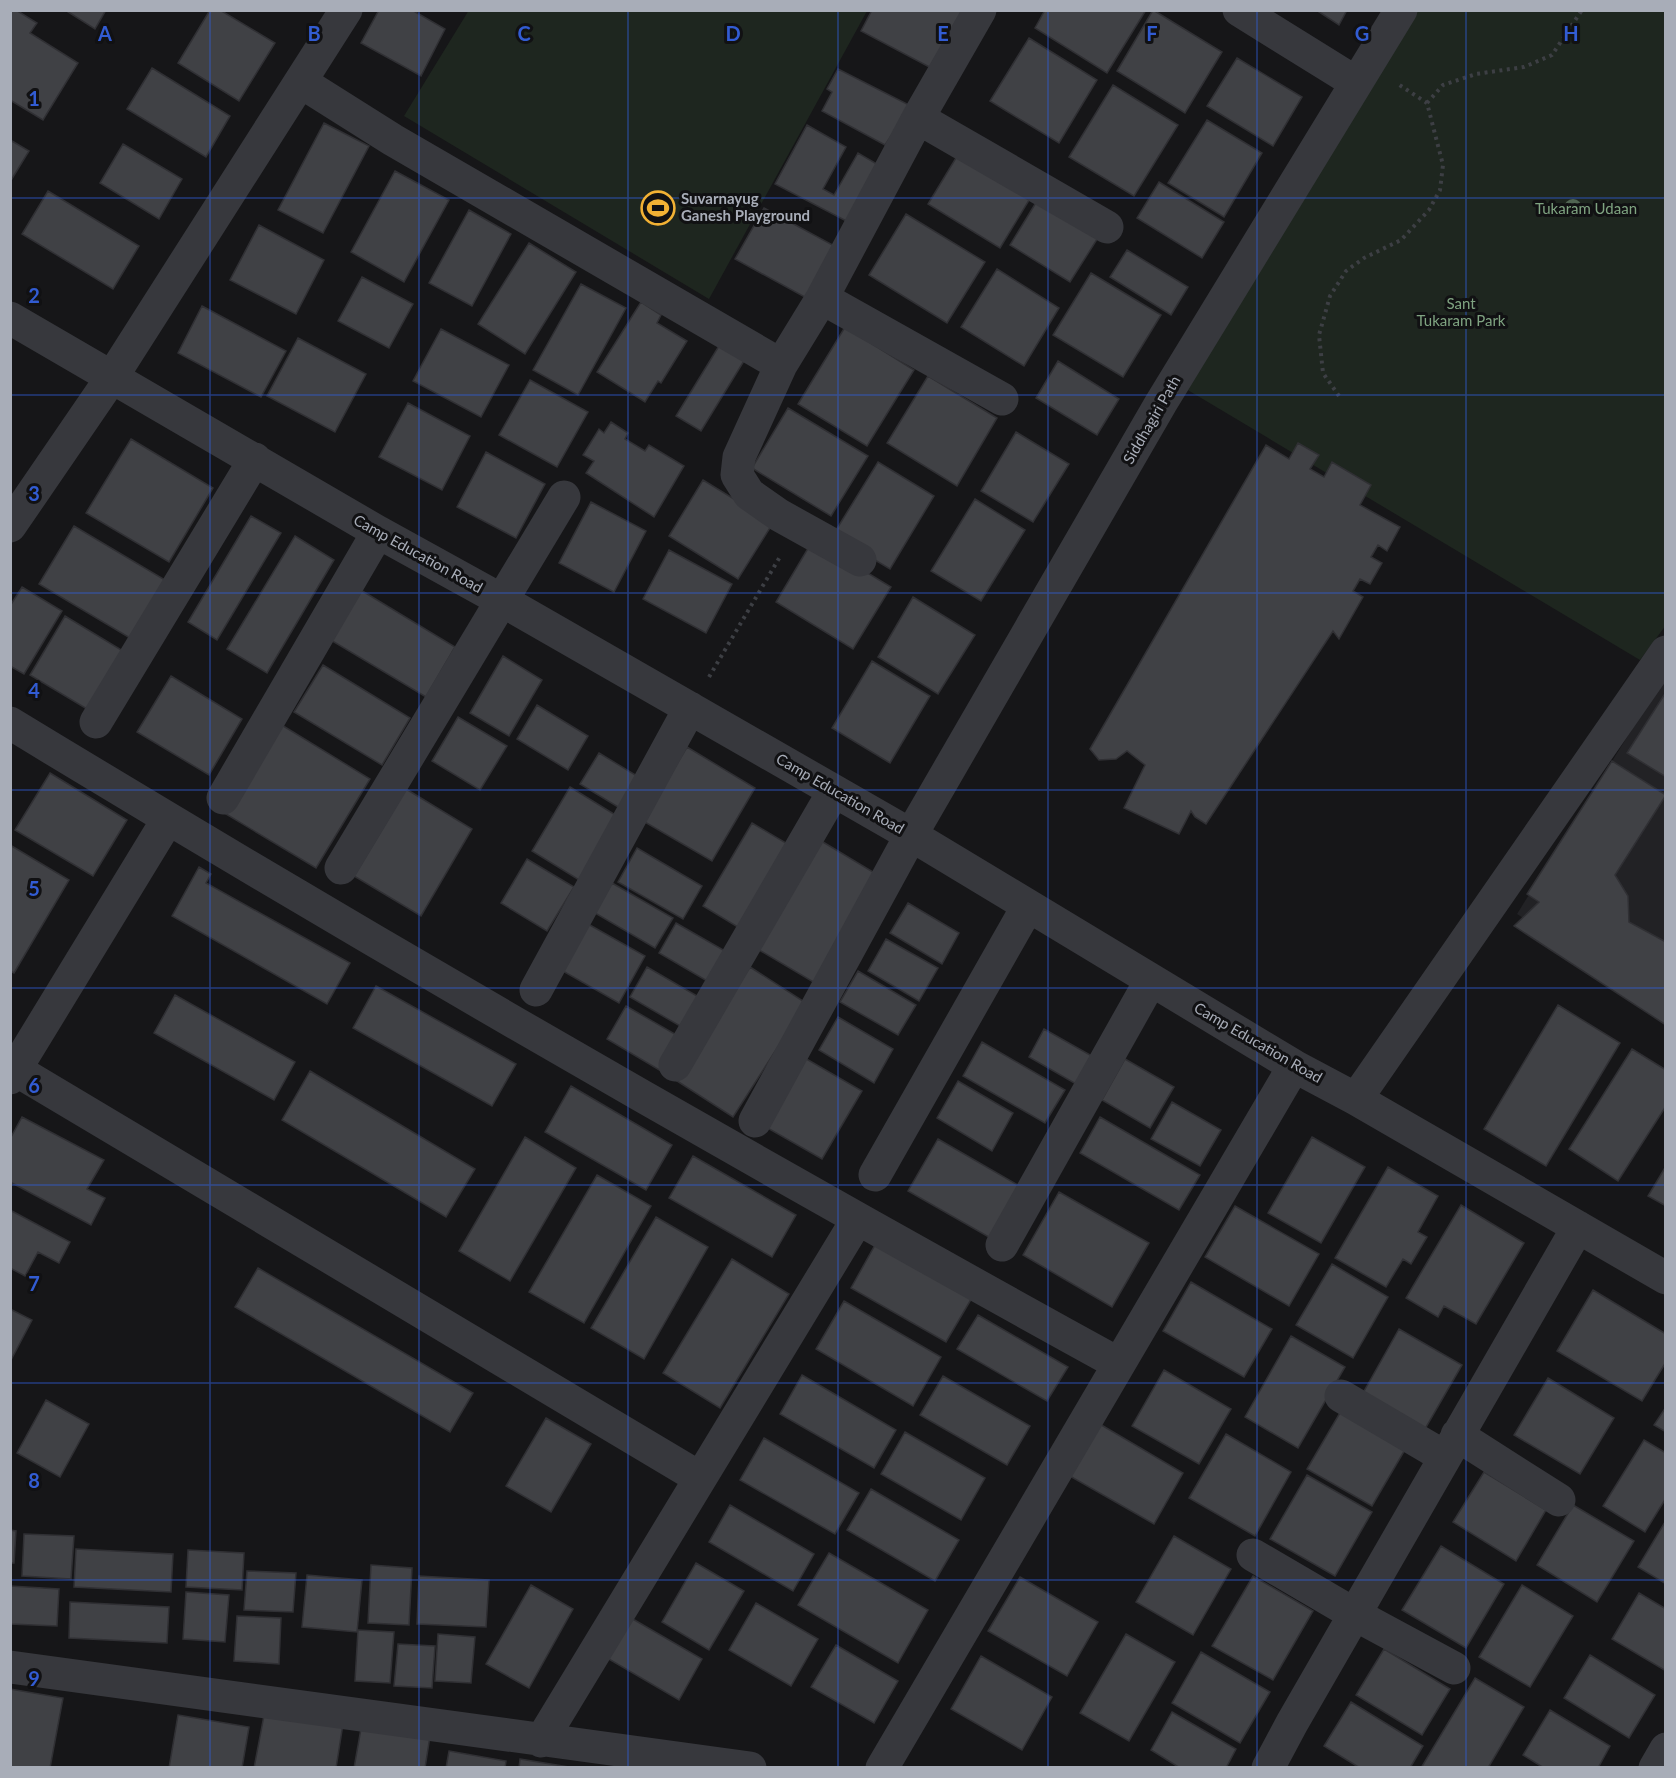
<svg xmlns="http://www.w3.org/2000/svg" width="1676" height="1778" font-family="Lato,sans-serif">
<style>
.built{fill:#222225}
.green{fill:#1e261f}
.building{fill:#404145;stroke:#303034;stroke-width:1.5}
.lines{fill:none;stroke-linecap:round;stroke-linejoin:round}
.path{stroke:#3d3f44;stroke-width:4;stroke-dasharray:3 4.5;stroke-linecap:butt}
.street{stroke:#37383d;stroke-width:33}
.tree{fill:#506452}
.grid{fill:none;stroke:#325cd3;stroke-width:1.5;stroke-opacity:0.55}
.labels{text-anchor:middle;stroke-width:6;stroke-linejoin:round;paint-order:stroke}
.poi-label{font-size:15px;font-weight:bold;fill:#a8adb8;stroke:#111113;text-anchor:start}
.park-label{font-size:15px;fill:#7fa381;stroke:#111113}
.street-label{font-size:15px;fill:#a8adb8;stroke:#111113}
.grid-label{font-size:20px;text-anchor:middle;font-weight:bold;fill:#325cd3;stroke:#111113;stroke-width:6;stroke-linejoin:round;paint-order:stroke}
</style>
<rect width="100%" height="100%" fill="#161618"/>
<path class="built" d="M1665 676V1007L1517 914Z"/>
<path class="green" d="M469 10H867V11L709 299 404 116Z
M1407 11H1665L1666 625 1640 660 1181 386Z"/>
<path class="building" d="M10 10H16L37 23 30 33 78 63 43 120 10 100Z
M65 10H106L95 29Z
M210 10H220L275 43 239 101 178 63Z
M379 10H412L445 29 421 76 361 43Z
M872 10H970L935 70 861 31Z
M1045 10H1146L1107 73 1035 28Z
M1153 10 1222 52 1185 113 1117 71Z
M1316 10H1347L1339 25Z
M1029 38 1097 80 1059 143 990 101Z
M1237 58 1302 97 1273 146 1207 106Z
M152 68 230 116 206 157 127 109Z
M838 69 911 106 885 145 822 111 832 92 827 89Z
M1113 85 1178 125 1134 196 1069 157Z
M1207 120 1262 153 1224 217 1168 183Z
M324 123 369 146 323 233 278 210Z
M807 125 846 147 823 189 834 195 858 153 882 167 852 224 775 184Z
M12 141 29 151 10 182V143Z
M123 144 182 179 159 219 100 183Z
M962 148 1034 192 1000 248 928 204Z
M395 171 449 200 404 282 351 252Z
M1159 182 1224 222 1202 258 1137 218Z
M48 191 139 246 113 289 22 234Z
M1040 196 1101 233 1070 282 1010 245Z
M764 208 840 249 812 301 735 259Z
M469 210 511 234 472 306 429 283Z
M906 214 985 262 947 323 869 275Z
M259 225 324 260 296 314 230 280Z
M529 243 576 272 525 354 478 324Z
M1127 250 1188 287 1171 315 1110 277Z
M997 269 1059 308 1024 366 961 327Z
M1091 273 1161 315 1123 377 1053 335Z
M362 277 413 304 389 348 338 321Z
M581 284 626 308 578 395 533 370Z
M641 302 661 315 657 323 687 341 661 383 658 381 645 402 597 372Z
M202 306 286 351 261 397 178 353Z
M845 327 914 370 867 446 798 404Z
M441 329 509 365 481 417 413 381Z
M298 338 366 374 335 432 267 396Z
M722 341 747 356 701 431 676 416Z
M1058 361 1119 399 1097 435 1036 398Z
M928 376 997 418 957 486 887 443Z
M530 380 588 412 557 467 499 435Z
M408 403 470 436 442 490 379 457Z
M788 408 868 456 831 516 752 468Z
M611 422 628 433 625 439 645 451 649 445 684 466 654 517 586 473 594 461 583 455 599 429 604 433Z
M1016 432 1069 464 1033 522 981 491Z
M131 439 213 488 169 562 86 513Z
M1298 443 1319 455 1310 469 1324 477 1332 462 1371 485 1360 505 1400 527 1387 551 1378 545 1371 557 1382 563 1370 584 1360 579 1353 591 1363 597 1339 639 1333 631 1206 824 1195 817 1191 811 1179 834 1124 808 1145 765 1127 751 1116 759 1099 760 1090 749 1266 445 1289 459Z
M486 452 545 484 516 538 457 507Z
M878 462 934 496 890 569 833 535Z
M703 480 773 523 738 579 669 536Z
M975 499 1025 530 981 601 931 571Z
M591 502 646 531 614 592 559 563Z
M251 516 281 533 217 640 188 622Z
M74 526 165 580 130 638 39 584Z
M295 536 334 560 267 673 227 649Z
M813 540 891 587 853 649 776 602Z
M669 550 732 584 706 633 643 599Z
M22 587 62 611 24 674 10 666V606Z
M359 589 455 647 426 697 329 639Z
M913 597 975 635 938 694 878 657Z
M65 616 128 654 92 712 30 675Z
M503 656 542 680 509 736 470 713Z
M872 661 930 696 890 763 832 728Z
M323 665 410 718 382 765 294 712Z
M171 676 242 719 209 775 137 732Z
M1666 692V777L1627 753Z
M537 705 588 736 568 770 517 739Z
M458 717 507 746 480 790 432 761Z
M280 724 370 779 316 868 226 814Z
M687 747 755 788 712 861 643 821Z
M599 753 642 779 623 810 580 784Z
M1612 761 1666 795 1615 875 1628 896 1629 922 1666 942V1025L1514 926 1539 902 1527 894Z
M50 773 127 820 93 876 15 830Z
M570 787 622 819 584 883 532 851Z
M406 789 472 829 421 916 354 876Z
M752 823 796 849 746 932 703 906Z
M818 839 878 875 815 983 754 947Z
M10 845 69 880 14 973 10 971Z
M637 848 702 886 683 919 618 882Z
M527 859 574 887 547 931 501 903Z
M199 867 211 874 206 883 350 963 327 1004 172 916Z
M612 883 673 918 655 948 595 913Z
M908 903 959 933 942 964 890 933Z
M676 923 732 955 714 985 659 953Z
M588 924 645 956 619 1003 561 970Z
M886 939 938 968 919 1001 868 971Z
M647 967 704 1000 687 1030 630 997Z
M750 967 806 1003 733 1117 677 1081Z
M858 971 916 1005 898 1035 840 1002Z
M376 986 516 1064 492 1106 353 1028Z
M175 995 295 1062 274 1100 154 1033Z
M1558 1005 1620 1043 1546 1166 1484 1129Z
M626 1006 680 1037 661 1071 607 1039Z
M838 1017 893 1049 874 1083 819 1050Z
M1044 1029 1099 1060 1083 1088 1029 1057Z
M982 1042 1065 1090 1045 1123 963 1076Z
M1632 1049 1666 1070V1106L1618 1181 1569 1149Z
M803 1057 862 1091 822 1159 764 1126Z
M1125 1059 1174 1087 1150 1128 1102 1100Z
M310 1071 475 1169 446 1217 282 1120Z
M958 1081 1013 1113 992 1151 937 1118Z
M571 1086 672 1145 646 1190 545 1132Z
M1172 1102 1221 1130 1200 1166 1151 1139Z
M22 1117 104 1160 87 1189 105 1198 91 1225 10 1182V1139Z
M1100 1117 1200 1175 1179 1210 1080 1153Z
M525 1137 576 1168 510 1281 459 1251Z
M1312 1137 1365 1167 1321 1243 1268 1213Z
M938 1139 1023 1188 994 1240 908 1191Z
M693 1156 796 1215 772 1257 669 1198Z
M1666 1166V1206L1648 1196Z
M1388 1167 1438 1196 1418 1232 1427 1237 1411 1264 1403 1259 1386 1287 1335 1258Z
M597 1175 651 1206 584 1323 529 1292Z
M1059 1192 1149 1243 1112 1307 1023 1255Z
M1461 1205 1524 1243 1476 1324 1444 1306 1438 1317 1406 1298Z
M1235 1206 1319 1254 1289 1306 1205 1257Z
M10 1210 70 1242 59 1263 38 1252 25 1276 10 1268Z
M656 1217 708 1247 644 1359 591 1328Z
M880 1236 976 1291 946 1342 851 1288Z
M732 1259 789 1294 720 1408 663 1373Z
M1332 1264 1388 1297 1353 1358 1296 1325Z
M258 1268 473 1393 450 1432 235 1307Z
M1191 1282 1272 1329 1244 1377 1163 1331Z
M1593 1290 1666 1334V1362L1642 1401 1557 1351Z
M844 1301 941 1357 913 1406 816 1349Z
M10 1309 32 1320 10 1362Z
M978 1315 1068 1367 1047 1401 957 1349Z
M1399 1329 1462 1365 1425 1429 1363 1393Z
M1291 1336 1345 1367 1298 1448 1245 1417Z
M1164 1370 1231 1409 1199 1464 1132 1426Z
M802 1375 896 1430 874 1468 780 1414Z
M943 1376 1030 1426 1007 1465 920 1415Z
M1548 1378 1614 1418 1580 1474 1514 1435Z
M46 1400 89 1424 60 1477 17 1453Z
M1666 1407V1432L1654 1425Z
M1341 1411 1406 1448 1372 1506 1307 1469Z
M546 1418 591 1444 551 1512 506 1486Z
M1098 1423 1183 1473 1154 1524 1068 1475Z
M905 1432 985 1478 961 1520 881 1474Z
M1226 1434 1291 1472 1255 1536 1189 1498Z
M764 1438 859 1493 835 1534 740 1480Z
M1644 1440 1666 1453V1498L1645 1532 1603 1506Z
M1484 1472 1546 1510 1516 1561 1453 1522Z
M1307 1475 1372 1512 1335 1576 1270 1539Z
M871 1489 959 1540 935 1581 847 1530Z
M730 1505 814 1554 793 1591 709 1542Z
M1573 1505 1634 1541 1597 1602 1537 1565Z
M1665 1522H1666V1584L1638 1567Z
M10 1530 16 1531 14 1563H10Z
M24 1534 74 1536 71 1579 22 1576Z
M1174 1536 1231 1569 1193 1635 1136 1602Z
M1441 1546 1504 1584 1466 1648 1402 1610Z
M76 1549 173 1554 171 1592 74 1587Z
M188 1550 244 1553 242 1590 186 1587Z
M829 1553 928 1610 898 1663 798 1605Z
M696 1563 744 1591 709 1650 662 1622Z
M371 1565 412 1568 409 1625 368 1623Z
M247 1571 296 1573 293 1612 244 1610Z
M307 1575 362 1580 357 1632 302 1627Z
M419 1576 489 1580 486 1627 417 1624Z
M1253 1576 1313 1611 1273 1680 1212 1646Z
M1020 1577 1098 1622 1067 1676 988 1631Z
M531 1585 573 1609 529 1688 486 1664Z
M1522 1585 1573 1616 1530 1687 1479 1657Z
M10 1586 59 1589 57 1626 10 1624Z
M186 1592 229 1595 225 1642 183 1639Z
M1639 1593 1666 1609V1671L1612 1639Z
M70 1602 169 1607 167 1643 69 1638Z
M756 1603 818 1639 791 1686 729 1650Z
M237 1616 281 1618 279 1664 234 1661Z
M631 1618 702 1659 679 1700 607 1658Z
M358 1630 394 1632 390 1683 355 1681Z
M438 1634 475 1637 471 1683 435 1681Z
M1126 1634 1175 1662 1129 1741 1080 1713Z
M398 1644 435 1646 432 1688 394 1686Z
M836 1645 898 1681 874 1723 811 1687Z
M1384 1649 1450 1689 1422 1735 1356 1695Z
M1201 1652 1270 1692 1240 1743 1172 1703Z
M1590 1655 1655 1695 1629 1738 1564 1698Z
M981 1656 1052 1697 1022 1750 951 1709Z
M1475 1678 1524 1707 1488 1768H1421Z
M10 1689 63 1698 50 1768H10Z
M1351 1702 1423 1746 1410 1768H1360L1324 1746Z
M265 1710 343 1724 336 1768H254Z
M1550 1710 1610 1746 1598 1768H1544L1523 1755Z
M1172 1712 1236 1749 1226 1768H1180L1151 1750Z
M178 1715 249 1727 242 1768H169Z
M362 1723 430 1736 425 1768H354Z
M449 1751 506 1761 505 1768H446Z
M520 1759 569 1767 519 1768Z"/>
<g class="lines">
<path class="path" d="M1427 103 1443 85 1476 74 1524 67 1552 55 1582 10
M1339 396 1323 373 1319 335 1330 296 1346 271 1364 258 1401 240 1429 210 1440 190 1443 165 1427 103 1398 84
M709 677 781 555"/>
<path class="street" d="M1239 10 1355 82
M301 82 393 140 781 365
M918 118 1107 227
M822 298 1002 399
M10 318 378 532 503 601 911 835 1294 1066 1356 1099 1666 1278
M10 526 112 377 346 10
M860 560 779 515 749 494 737 475 739 457 781 365 822 298 918 118 980 10
M96 722 255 459
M10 723C375 945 745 1158 1119 1364
M223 798 378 532
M341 868 564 497
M536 990 690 708
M675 1065 834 791
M16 1070 700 1478
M10 1078 168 819
M1356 1099 1666 652
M755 1121 911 835 1161 403 1401 10
M875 1175 1028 906
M1002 1245 1151 980
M1341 1396 1445 1457
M1457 1435 1559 1500
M1253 1555 1354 1614 1454 1668
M10 1667 750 1768
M541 1741 857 1220
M882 1768 1294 1066
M1268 1768 1292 1723 1578 1227
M1655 1768 1666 1749"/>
</g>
<circle class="tree" cx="1573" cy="208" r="9"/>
<path class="grid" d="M210 10V1768M419 10V1768M628 10V1768M838 10V1768M1048 10V1768M1257 10V1768M1466 10V1768M10 198H1666M10 395H1666M10 593H1666M10 790H1666M10 988H1666M10 1185H1666M10 1383H1666M10 1580H1666"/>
<defs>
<symbol id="stadium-ring" viewBox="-11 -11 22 22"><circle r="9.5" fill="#111113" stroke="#f2b134" stroke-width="1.5"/><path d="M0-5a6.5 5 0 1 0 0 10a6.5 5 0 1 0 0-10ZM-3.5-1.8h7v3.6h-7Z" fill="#f2b134"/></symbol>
</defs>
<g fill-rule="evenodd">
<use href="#stadium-ring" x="639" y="189" width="38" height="38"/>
</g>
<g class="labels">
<g class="poi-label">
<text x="681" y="204">Suvarnayug<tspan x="681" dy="17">Ganesh Playground</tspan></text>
</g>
<g class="park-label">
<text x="1586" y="214">Tukaram Udaan</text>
<text x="1461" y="309">Sant<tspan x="1461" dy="17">Tukaram Park</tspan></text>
</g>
<g class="street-label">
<text transform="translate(1152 420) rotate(-60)" y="5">Siddhagiri Path</text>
<text transform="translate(418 554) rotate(29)" y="5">Camp Education Road</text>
<text transform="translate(840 794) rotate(30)" y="5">Camp Education Road</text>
<text transform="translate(1258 1043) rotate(30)" y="5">Camp Education Road</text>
</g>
</g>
<g class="grid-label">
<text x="105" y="41">A</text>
<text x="314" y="41">B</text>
<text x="524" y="41">C</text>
<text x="733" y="41">D</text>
<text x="943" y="41">E</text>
<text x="1152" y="41">F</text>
<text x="1362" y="41">G</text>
<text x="1571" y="41">H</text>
<text x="34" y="106">1</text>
<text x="34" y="303">2</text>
<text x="34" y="501">3</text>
<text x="34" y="698">4</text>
<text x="34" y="896">5</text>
<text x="34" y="1093">6</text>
<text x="34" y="1291">7</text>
<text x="34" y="1488">8</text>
<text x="34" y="1686">9</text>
</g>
<rect width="1676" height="1778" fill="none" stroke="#a8adb8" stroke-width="24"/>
</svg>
